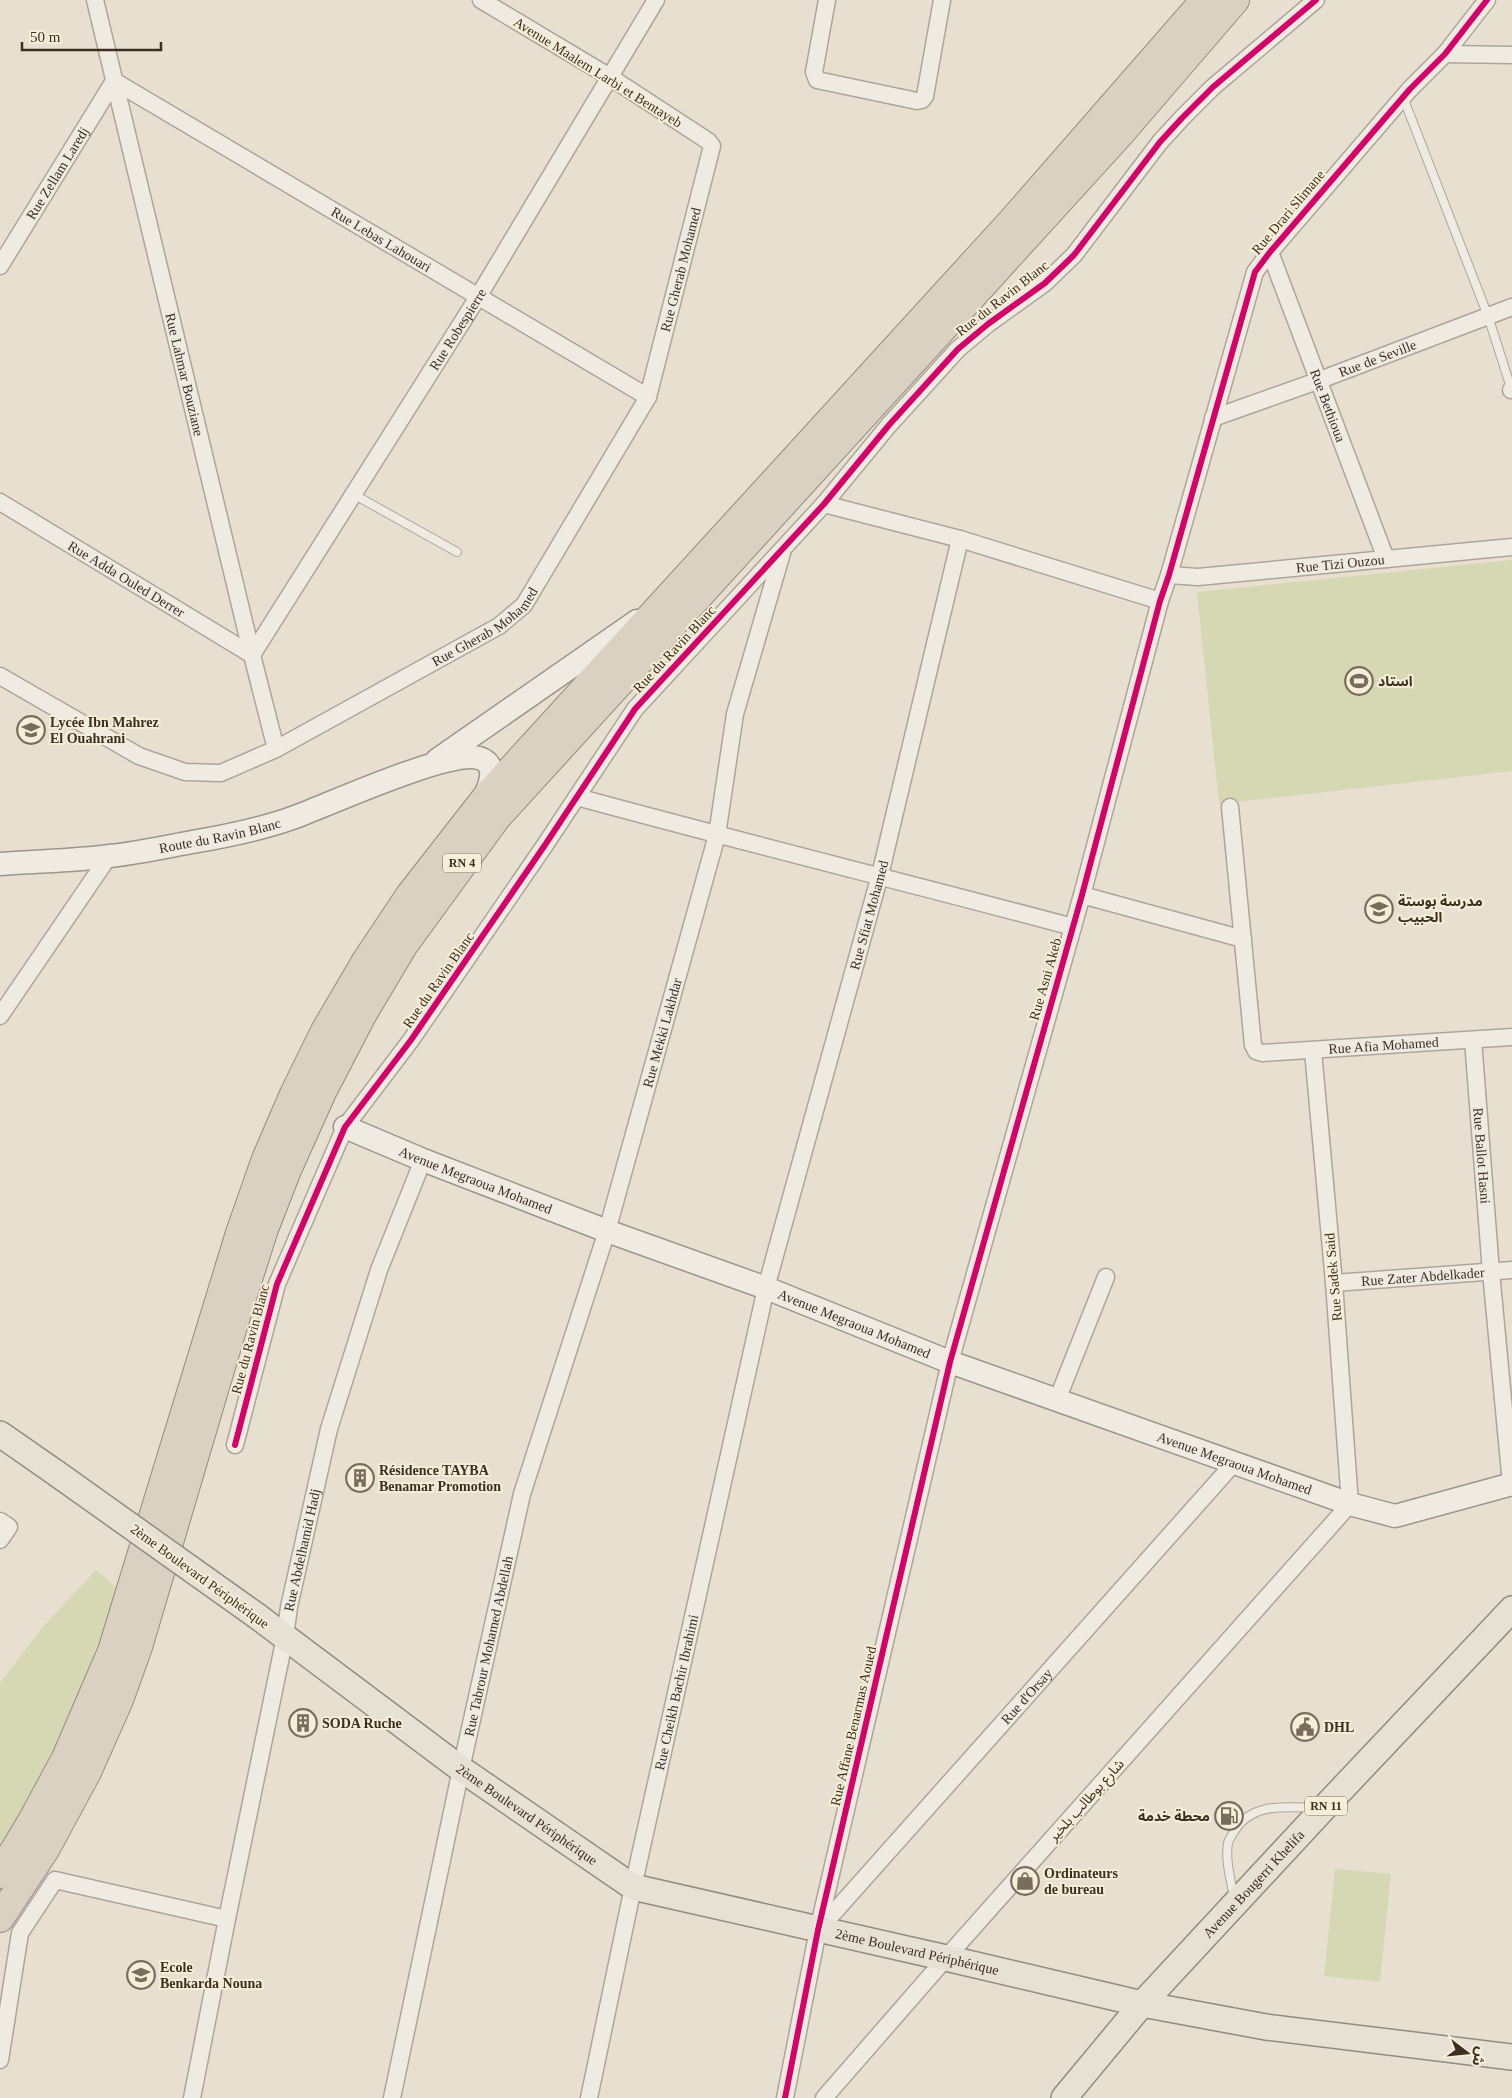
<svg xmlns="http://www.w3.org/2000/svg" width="1512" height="2098" font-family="'Times New Roman','Noto Sans Arabic',serif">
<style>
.green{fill:#d6d7b3}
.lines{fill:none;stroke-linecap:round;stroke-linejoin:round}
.lane-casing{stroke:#ada599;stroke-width:10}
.street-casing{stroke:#ada599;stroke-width:19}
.secondary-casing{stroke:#9c958a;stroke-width:25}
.primary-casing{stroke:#928b80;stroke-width:28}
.highway-casing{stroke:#928b80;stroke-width:30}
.lane{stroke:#efebe3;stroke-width:8}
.street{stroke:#efebe3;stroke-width:16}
.secondary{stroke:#efebe3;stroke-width:22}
.primary{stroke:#e6e1d4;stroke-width:25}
.highway{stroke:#dad1c2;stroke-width:28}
.primary-bridge-casing{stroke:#928b80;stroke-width:28;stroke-linecap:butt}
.primary-bridge{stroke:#e6e1d4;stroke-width:25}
.cycleway-casing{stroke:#f7eed8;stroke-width:9}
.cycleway{stroke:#d6006c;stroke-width:6}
.labels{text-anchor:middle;stroke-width:4;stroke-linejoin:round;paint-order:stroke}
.shield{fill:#f7eed8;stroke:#756857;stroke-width:1}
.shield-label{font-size:12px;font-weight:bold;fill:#3d2e20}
.street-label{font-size:14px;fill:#3d2e20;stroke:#f7eed8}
.poi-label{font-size:14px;font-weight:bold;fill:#3d2e20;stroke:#f7eed8;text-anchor:start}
</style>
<rect width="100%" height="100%" fill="#e7e0d1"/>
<path class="green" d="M1512 560V771L1219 804 1197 592Z
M96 1570 120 1591 100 1638 77 1701 32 1801 0 1843V1683L41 1629Z
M1335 1869 1391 1874 1380 1982 1324 1976Z"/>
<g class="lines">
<defs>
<path id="lane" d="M1403 97 1488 316 1512 391
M353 494 457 552
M1234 1897C1231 1881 1225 1860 1228 1843 1229 1839 1233 1834 1235 1830 1253 1802 1287 1807 1316 1808"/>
<g id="street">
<path id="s1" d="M95 0 252 655 276 749"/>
<path d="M827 0 814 72 817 80 917 101 922 100 925 96 942 0"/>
<path d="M1445 54 1512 55"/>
<path id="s2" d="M1270 252 1386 559"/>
<path id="s3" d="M0 266 114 81 648 397"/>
<path d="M1511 390H1512"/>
<path id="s4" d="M1213 418 1320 380 1512 307"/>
<path id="s5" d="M0 502 252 655 478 297 656 0"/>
<path d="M824 504 960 539 1160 601"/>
<path id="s6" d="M1169 575 1198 577 1512 547"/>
<path id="s7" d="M0 676 139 756 185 772 221 773 276 749 499 626 524 605 648 397 712 146 708 141 610 77 481 0"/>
<path d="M577 797C742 842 908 883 1073 927"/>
<path id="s8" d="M1230 807 1253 1045 1256 1051 1262 1053 1512 1037"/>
<path d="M1082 895 1243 939"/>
<path d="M0 1016 109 856"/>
<path id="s9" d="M1473 1040 1491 1272 1511 1484"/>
<path id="s10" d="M1334 1283 1512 1270"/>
<path d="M1057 1400 1106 1277"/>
<path d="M235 1445 277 1284 345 1127 411 1040 545 845 635 709 824 504 889 425 958 349 988 324 1045 283 1074 255 1160 142 1182 118 1213 87 1316 0"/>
<path d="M0 1521 9 1527 0 1540"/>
<path id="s11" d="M821 1927 1235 1462"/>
<path d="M0 2060 20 1933 55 1880 227 1919"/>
<path id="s12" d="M192 2098 227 1919 285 1637 289 1607 329 1429 379 1270 423 1160"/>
<path id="s13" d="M392 2098 461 1769 522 1494 607 1231 717 835 735 714 782 553"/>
<path id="s14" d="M589 2098 633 1887 766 1288 880 875 960 539"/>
<path d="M785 2098 818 1930 950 1362 1082 895 1160 601 1169 575 1255 272 1270 252 1410 89 1445 54 1487 0"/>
<path d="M824 2098 946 1958 1350 1504 1334 1283 1313 1051"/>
</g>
<g id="secondary">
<path d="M437 760 637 621"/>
<path id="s15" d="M0 864C36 861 74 861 110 856 137 853 165 847 192 842 227 836 263 829 295 817 330 804 448 750 479 758 499 764 490 786 483 799"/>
<path id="s16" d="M345 1127 423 1160 607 1231 766 1288 950 1362 1350 1504 1395 1516 1512 1484"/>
</g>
<g id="primary">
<path d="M0 1434 56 1473"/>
<path id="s17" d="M257 1616 461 1769 633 1887 946 1958 1142 2004 1266 2027 1512 2057"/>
<path id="s18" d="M1064 2098 1142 2004 1323 1809 1512 1609"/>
</g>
<path id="highway" d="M0 1874 32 1821 66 1758 112 1651 240 1233 266 1159 294 1094 325 1031 366 961 410 895 488 795 1013 220 1205 0
M0 1918 46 1848 87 1772 119 1700 138 1647 233 1326 264 1229 287 1170 322 1092 362 1015 403 946 497 817 1118 136 1235 0"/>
</defs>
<use href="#lane" class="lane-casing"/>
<use href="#street" class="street-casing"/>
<use href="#secondary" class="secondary-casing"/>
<use href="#primary" class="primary-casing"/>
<use href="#highway" class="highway-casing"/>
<use href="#lane" class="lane"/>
<use href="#street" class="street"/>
<use href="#secondary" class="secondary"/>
<use href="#primary" class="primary"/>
<use href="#highway" class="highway"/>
<defs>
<path id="primary-bridge" d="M56 1473 257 1616"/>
</defs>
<use href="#primary-bridge" class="primary-bridge-casing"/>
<use href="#primary-bridge" class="primary-bridge"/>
<defs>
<path id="cycleway" d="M235 1445 277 1284 345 1127 411 1040 545 845 635 709 824 504 889 425 958 349 988 324 1045 283 1074 255 1160 142 1182 118 1213 87 1316 0
M785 2098 818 1930 950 1362 1082 895 1160 601 1169 575 1255 272 1270 252 1410 89 1445 54 1487 0"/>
</defs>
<use href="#cycleway" class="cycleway-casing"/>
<use href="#cycleway" class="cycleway"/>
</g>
<defs>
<symbol id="stadium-ring" viewBox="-11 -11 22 22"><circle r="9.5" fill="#f7eed8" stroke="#786c5e" stroke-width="1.5"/><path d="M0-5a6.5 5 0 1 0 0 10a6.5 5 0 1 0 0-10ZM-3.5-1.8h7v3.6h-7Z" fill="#786c5e"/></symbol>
<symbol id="school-ring" viewBox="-11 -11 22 22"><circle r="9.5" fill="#f7eed8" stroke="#786c5e" stroke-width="1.5"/><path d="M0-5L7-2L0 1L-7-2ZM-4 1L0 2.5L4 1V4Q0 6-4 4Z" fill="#786c5e"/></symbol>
<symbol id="building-ring" viewBox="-11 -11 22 22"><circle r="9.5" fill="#f7eed8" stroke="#786c5e" stroke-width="1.5"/><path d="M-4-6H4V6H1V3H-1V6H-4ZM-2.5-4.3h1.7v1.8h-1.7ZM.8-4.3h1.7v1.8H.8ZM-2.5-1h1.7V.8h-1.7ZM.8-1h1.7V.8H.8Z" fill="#786c5e"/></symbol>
<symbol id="civic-ring" viewBox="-11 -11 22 22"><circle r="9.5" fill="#f7eed8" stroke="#786c5e" stroke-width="1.5"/><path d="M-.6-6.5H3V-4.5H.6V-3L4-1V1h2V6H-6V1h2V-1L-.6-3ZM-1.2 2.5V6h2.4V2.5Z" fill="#786c5e"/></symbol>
<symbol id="fuel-ring" viewBox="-11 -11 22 22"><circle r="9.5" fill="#f7eed8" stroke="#786c5e" stroke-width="1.5"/><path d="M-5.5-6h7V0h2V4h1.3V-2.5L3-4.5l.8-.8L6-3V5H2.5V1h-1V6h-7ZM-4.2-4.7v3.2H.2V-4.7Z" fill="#786c5e"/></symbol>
<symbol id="shop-ring" viewBox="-11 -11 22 22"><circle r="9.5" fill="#f7eed8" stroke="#786c5e" stroke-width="1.5"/><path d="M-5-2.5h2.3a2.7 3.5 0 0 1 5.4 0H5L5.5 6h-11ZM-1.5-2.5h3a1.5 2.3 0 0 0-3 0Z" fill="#786c5e"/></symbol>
</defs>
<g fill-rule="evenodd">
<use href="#stadium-ring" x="1343" y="665" width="32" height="32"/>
<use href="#school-ring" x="15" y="714" width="32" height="32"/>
<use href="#school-ring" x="1363" y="893" width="32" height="32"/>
<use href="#building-ring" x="344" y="1462" width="32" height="32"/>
<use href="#building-ring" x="287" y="1707" width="32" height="32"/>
<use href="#civic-ring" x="1289" y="1711" width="32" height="32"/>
<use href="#fuel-ring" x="1213" y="1800" width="32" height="32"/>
<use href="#shop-ring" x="1009" y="1865" width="32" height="32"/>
<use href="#school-ring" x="125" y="1959" width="32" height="32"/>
</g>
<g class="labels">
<g class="shield">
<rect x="443" y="853.5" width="38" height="19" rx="4"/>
<rect x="1305" y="1796.5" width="42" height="19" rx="4"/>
</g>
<g class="shield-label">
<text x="462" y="867">RN 4</text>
<text x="1326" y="1810">RN 11</text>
</g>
<g class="street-label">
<text transform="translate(598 72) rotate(32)" y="5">Avenue Maalem Larbi et Bentayeb</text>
<text dy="5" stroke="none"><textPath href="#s3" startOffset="109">Rue Zellam Laredj</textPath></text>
<text transform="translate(1288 212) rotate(-50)" y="5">Rue Drari Slimane</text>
<text dy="5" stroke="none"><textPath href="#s3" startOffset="528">Rue Lebas Lahouari</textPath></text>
<text dy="5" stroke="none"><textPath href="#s7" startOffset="966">Rue Gherab Mohamed</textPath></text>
<text transform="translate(1002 298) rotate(-38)" y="5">Rue du Ravin Blanc</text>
<text dy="5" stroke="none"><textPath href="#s5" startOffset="680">Rue Robespierre</textPath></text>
<text dy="5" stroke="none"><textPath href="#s4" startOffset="175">Rue de Seville</textPath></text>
<text dy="5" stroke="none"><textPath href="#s1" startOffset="385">Rue Lahmar Bouziane</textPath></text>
<text dy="5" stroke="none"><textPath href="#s2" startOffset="164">Rue Bethioua</textPath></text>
<text dy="5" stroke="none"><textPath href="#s6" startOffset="172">Rue Tizi Ouzou</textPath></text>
<text dy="5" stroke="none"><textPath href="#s5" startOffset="148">Rue Adda Ouled Derrer</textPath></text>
<text dy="5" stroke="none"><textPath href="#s7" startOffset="548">Rue Gherab Mohamed</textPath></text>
<text transform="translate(674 649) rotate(-47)" y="5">Rue du Ravin Blanc</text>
<text dy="5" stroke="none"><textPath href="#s15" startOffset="222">Route du Ravin Blanc</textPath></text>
<text dy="5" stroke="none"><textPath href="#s14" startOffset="1216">Rue Sfiat Mohamed</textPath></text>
<text transform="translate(1045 979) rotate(-74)" y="5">Rue Asni Akeb</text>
<text transform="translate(438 980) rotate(-55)" y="5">Rue du Ravin Blanc</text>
<text dy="5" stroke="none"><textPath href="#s13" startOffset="1100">Rue Mekki Lakhdar</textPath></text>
<text dy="5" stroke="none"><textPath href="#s8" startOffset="374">Rue Afia Mohamed</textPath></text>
<text dy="5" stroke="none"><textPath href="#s9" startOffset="116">Rue Ballot Hasni</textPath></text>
<text dy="5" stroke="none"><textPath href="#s16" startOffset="141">Avenue Megraoua Mohamed</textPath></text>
<text transform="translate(1333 1277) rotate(-95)" y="5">Rue Sadek Said</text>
<text dy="5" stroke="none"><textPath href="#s10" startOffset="89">Rue Zater Abdelkader</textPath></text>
<text dy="5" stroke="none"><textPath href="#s16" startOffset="546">Avenue Megraoua Mohamed</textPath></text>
<text transform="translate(250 1339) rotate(-75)" y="5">Rue du Ravin Blanc</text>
<text dy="5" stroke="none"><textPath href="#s16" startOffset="951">Avenue Megraoua Mohamed</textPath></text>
<text dy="5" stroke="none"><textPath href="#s12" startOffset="559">Rue Abdelhamid Hadj</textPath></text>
<text transform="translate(200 1576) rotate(36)" y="5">2ème Boulevard Périphérique</text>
<text dy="5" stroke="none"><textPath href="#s13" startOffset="462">Rue Tabrour Mohamed Abdellah</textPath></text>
<text dy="5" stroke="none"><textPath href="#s14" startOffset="415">Rue Cheikh Bachir Ibrahimi</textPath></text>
<text dy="5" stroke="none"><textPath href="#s11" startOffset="309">Rue d'Orsay</textPath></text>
<text transform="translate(853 1726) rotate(-77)" y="5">Rue Affane Benarmas Aoued</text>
<text transform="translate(1086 1800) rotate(-48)" y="5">شارع بوطالب بلخير</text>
<text dy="5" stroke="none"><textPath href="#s17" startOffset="335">2ème Boulevard Périphérique</textPath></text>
<text dy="5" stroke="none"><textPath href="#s18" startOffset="286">Avenue Bougerri Khelifa</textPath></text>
<text dy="5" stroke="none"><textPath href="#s17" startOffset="755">2ème Boulevard Périphérique</textPath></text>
</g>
<g class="poi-label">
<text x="1378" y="686">استاد</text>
<text x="50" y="727">Lycée Ibn Mahrez<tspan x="50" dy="16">El Ouahrani</tspan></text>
<text x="1398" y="906">مدرسة بوستة<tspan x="1398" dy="16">الحبيب</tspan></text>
<text x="379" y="1475">Résidence TAYBA<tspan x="379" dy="16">Benamar Promotion</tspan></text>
<text x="322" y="1728">SODA Ruche</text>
<text x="1324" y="1732">DHL</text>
<text x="1210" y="1821" text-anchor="end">محطة خدمة</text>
<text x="1044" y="1878">Ordinateurs<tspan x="1044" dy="16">de bureau</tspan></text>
<text x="160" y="1972">Ecole<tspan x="160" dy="16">Benkarda Nouna</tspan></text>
</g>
</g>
<g transform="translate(1467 2053) rotate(106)" stroke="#f7eed8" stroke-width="4" paint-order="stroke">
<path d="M0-4L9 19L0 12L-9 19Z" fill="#3d2e20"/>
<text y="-8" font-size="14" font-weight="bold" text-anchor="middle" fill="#3d2e20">ش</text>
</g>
<path d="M22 42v8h139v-8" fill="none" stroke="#3d2e20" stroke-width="2.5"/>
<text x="30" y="42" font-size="15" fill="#3d2e20" stroke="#f7eed8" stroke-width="4" paint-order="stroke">50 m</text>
</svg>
